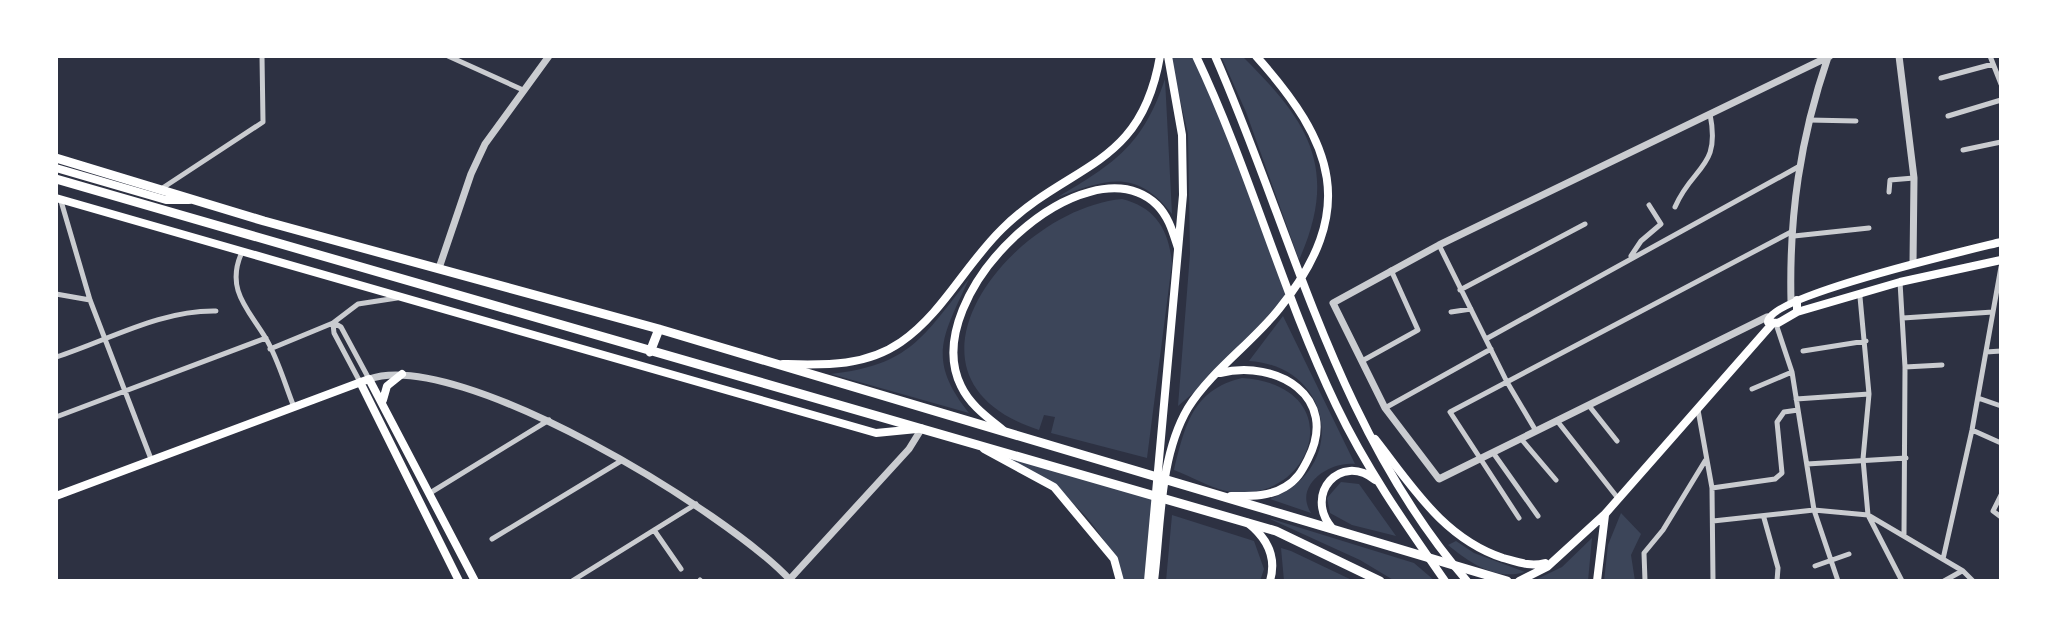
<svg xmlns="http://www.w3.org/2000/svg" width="2057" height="637" font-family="'Roboto Condensed',sans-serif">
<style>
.green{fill:#3c4559}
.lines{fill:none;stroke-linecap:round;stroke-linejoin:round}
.minor{stroke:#caccd0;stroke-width:5}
.tertiary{stroke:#caccd0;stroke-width:7}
.secondary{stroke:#fff;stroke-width:8}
.primary{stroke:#fff;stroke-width:8}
.trunk{stroke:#fff;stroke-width:9}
</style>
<rect width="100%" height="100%" fill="#2d3142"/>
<path class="green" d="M1170 56H1195L1289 292 1218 372 1178 406 1190 254 1188 134Z
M1221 56H1242C1308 121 1340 168 1299 260L1246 112Z
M1165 79 1172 214C1136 168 1107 179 1058 197 1115 163 1143 145 1165 79Z
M1122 199C1155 207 1169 230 1172 263L1147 458 1051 433 1055 417 1044 415 1039 430C877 377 1013 209 1122 199Z
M969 279C943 336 926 359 969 413L831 374C910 365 923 337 969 279Z
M1283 316 1355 464C1330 461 1293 485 1311 513L1270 499C1350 469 1333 366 1249 361Z
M1242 378C1354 386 1313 508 1226 491 1209 487 1190 476 1174 470 1185 426 1192 390 1242 378Z
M955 440 1156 498 1147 581H1123C1093 496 1032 471 955 440Z
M1341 482 1359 484 1396 536 1352 525 1330 513 1327 498Z
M1621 513 1641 534 1631 555 1635 581H1604L1608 545Z
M1172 515 1254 541 1264 569 1260 581H1166Z
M1268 518 1414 563 1435 581H1395L1360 560Z
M1592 538 1588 581H1533L1562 567Z
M1456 541 1474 553 1525 572C1495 581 1469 562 1448 545Z
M1281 548 1291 551 1354 581H1284Z"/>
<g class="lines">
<path class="minor" d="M448 56 523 90
M1990 56 2001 84
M1941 78 1993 64
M1948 116 2001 100
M1809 120 1856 121
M1963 150 2001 142
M161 189 263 122 262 56
M1889 192 1890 180 1914 178
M61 201 90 300 151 459
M1675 207C1693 165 1721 169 1710 114
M1794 236 1869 228
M1439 245 1507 382 1536 431
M242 252C225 289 248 309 265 337 278 358 285 385 294 407
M1631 256 1641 241 1661 224 1649 205
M1900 282 1905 367 1904 535
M1460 290 1585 224
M56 294 90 300
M1860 297 1869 394 1863 459 1868 515 1902 581
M1451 312 1471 309
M1903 318 1993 312
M334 323 341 327 369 379
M333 324 334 333 360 382
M1776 324 1792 372 1814 510 1838 581
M1486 339 1798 167
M270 349 333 323 358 304 397 298
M1803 351 1866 341
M1986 352 2001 351
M56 357C109 340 160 310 216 311
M1362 361 1418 330 1391 270
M1905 367 1942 365
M1752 389 1792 372
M1978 398 2001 406
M1796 399 1869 394
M1590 407 1617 441
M1385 408 1491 349
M1698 410 1712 488 1713 581
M56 417 266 338
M1558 422 1617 497
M1972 430 2001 443
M1522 440 1556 480
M1494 454 1538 516
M1807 464 1906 458
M1712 488 1775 479 1782 473 1777 422 1784 412 1798 410
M430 493 549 420
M2001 495 1993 511 2001 517
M1519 518 1450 412 1793 231
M1764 518 1778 568 1777 581
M1713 521 1814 510 1868 515 1963 571 1973 581
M654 530 681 569
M492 539 621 461
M1943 559 1972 430 2001 267
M1815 566 1849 554
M700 580 701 581
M572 581 696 504
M1645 581 1644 553 1663 530 1705 461
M1944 581 1962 571"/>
<path class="tertiary" d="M1899 56 1914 178 1913 264
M439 268 471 174 485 144 549 56
M1791 301C1789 215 1800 139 1828 57
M1767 317 1439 479 1385 408 1333 303 1439 245 1830 56
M369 379C458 347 729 513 791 581
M790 579 909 449 922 428"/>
<path class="secondary" d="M56 198 876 433 917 429
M1797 300V312L1778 323 1768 322C1769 296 1969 250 2001 242
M1797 312 1900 282 2001 260
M360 382 459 581
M383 400 387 386 402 374
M1375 439C1412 486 1443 538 1503 558 1518 562 1530 567 1545 563
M56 496 369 379 475 581
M1519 581 1547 567 1605 514 1772 324
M1597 581 1605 515"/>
<path class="primary" d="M1196 56C1250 170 1282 292 1336 405 1366 468 1406 525 1445 581
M1215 56C1294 236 1335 428 1467 581
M56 168 166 200H189
M783 364C824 365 865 367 901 342 942 314 966 264 1002 229 1070 162 1141 169 1160 56
M1220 373C1277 359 1340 397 1308 459 1302 471 1297 480 1285 487 1269 497 1249 496 1231 496
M1003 430C987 417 970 405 961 386 916 295 1086 137 1157 205 1169 217 1173 233 1178 248
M984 449 1054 487 1114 559 1120 581
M1248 523C1267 538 1277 557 1270 581
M1332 528C1303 494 1341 452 1375 480
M1148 581 1183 195 1182 135 1168 56
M1154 581C1161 526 1159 457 1188 408 1211 371 1252 343 1279 309 1359 210 1334 143 1256 56"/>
<path class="trunk" d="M56 158 264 221 659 329 1507 581
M56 179 1276 531 1380 581
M650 352 659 329"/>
</g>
<rect width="2057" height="637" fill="none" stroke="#ffffff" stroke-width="116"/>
</svg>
